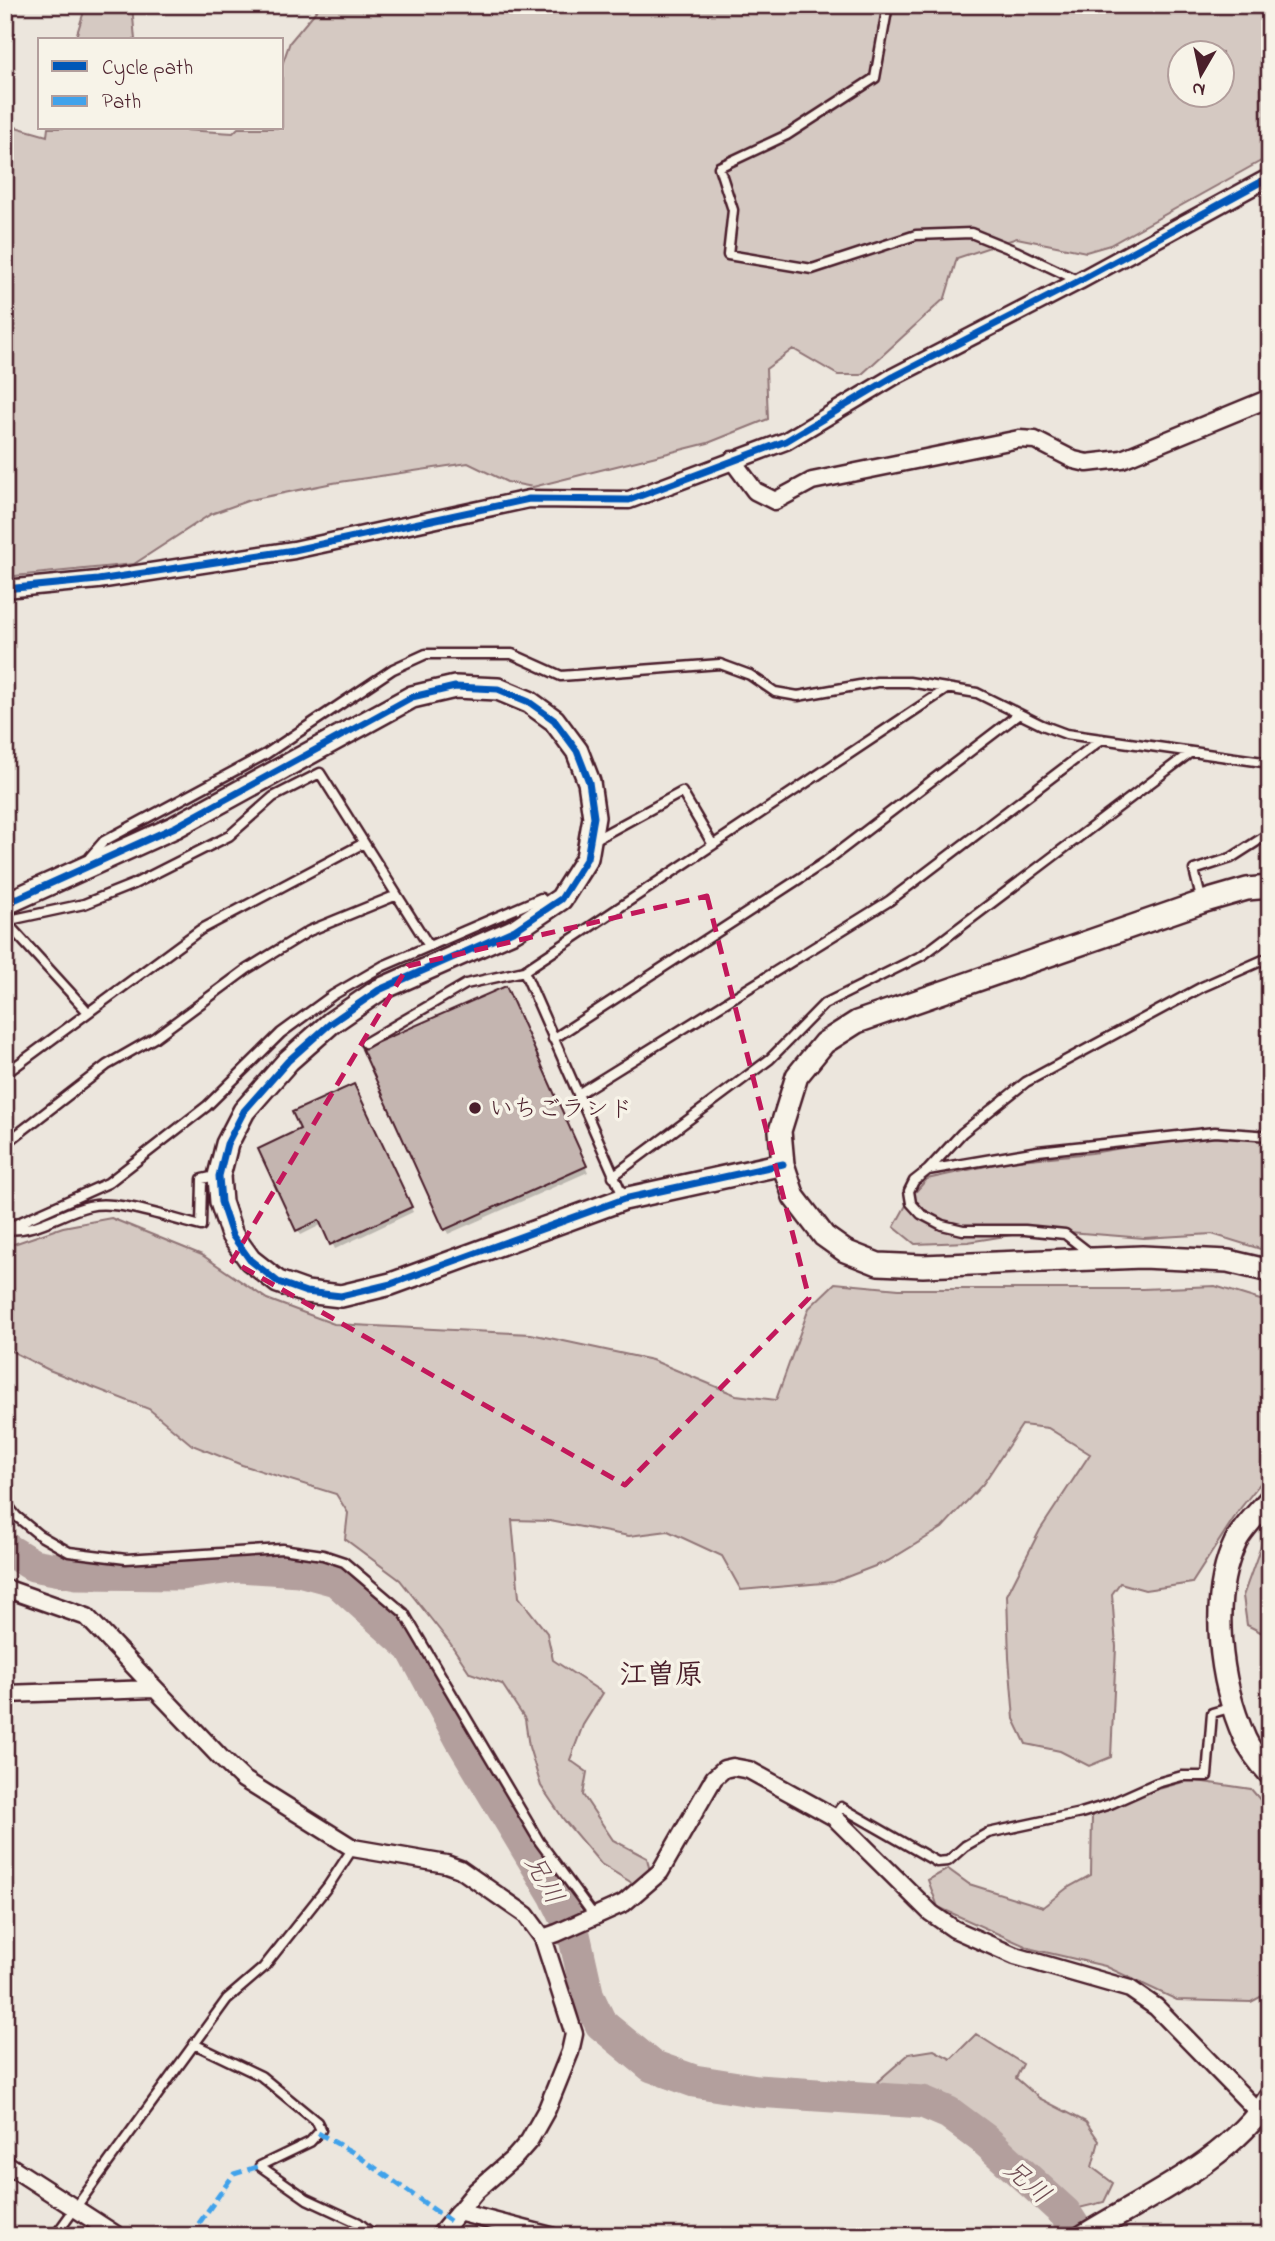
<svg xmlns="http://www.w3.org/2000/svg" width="1275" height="2241" font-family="'Indie Flower','Klee One',sans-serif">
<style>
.green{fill:#d5c9c2;stroke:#907476;stroke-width:2;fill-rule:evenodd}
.shadow{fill:#0003}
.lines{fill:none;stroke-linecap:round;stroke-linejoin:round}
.river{stroke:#b39f9d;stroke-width:33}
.building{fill:#c4b5b0;stroke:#4a1f2b;stroke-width:2}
.service-casing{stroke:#4a1f2b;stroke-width:13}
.minor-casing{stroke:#4a1f2b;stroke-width:21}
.tertiary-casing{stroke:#4a1f2b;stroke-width:26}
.service{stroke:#f7f3e8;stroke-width:8}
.minor{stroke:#f7f3e8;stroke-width:16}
.tertiary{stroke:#f7f3e8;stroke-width:21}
.quiet{stroke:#40a2eb;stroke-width:5;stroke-dasharray:10 5;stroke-linecap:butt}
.cycleway-casing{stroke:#f7f3e8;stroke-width:11}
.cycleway{stroke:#0057b8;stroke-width:7}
.marked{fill:none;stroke:#c2185b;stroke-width:5;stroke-dasharray:14 9;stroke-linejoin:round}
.poi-dot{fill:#4a1f2b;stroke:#f7f3e8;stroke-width:2.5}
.labels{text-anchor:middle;stroke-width:7;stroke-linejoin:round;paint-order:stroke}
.poi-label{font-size:24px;fill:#4a1f2b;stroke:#f7f3e8;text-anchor:start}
.water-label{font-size:26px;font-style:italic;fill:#6f4c53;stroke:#f7f3e8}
.quarter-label{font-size:28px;font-weight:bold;fill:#4a1f2b;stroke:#f7f3e8}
</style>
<rect width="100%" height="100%" fill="#ece6dd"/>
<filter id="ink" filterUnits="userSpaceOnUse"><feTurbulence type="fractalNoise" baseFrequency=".0143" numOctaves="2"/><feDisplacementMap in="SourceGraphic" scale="14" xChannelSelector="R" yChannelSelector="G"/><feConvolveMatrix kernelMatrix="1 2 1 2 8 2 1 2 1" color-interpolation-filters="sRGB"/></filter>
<g filter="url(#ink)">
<path class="green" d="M86 5H132L135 40H75Z
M321 5H1270V156L1110 245 1086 252 1017 238 957 258 945 298 861 375H838L793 349 766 369 768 419 708 443 533 487 507 482 468 463 333 483 250 500 211 514 134 564 5 577V124L47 136 48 128H185V130L233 133 238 128H282V65L290 42ZM1180 52H1222V94H1180Z
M1216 1137 1270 1139V1252L1212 1234 1144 1238 1044 1230 968 1242 915 1244 894 1227 910 1198 927 1179 1009 1161 1092 1153 1180 1138Z
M111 1218 202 1255 267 1299 334 1324 531 1334 652 1360 736 1395 776 1400 809 1308 835 1283 899 1289H1142L1215 1286 1270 1303V1471L1239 1510 1192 1583 1145 1590 1120 1583 1112 1594 1116 1647 1111 1757 1089 1766 1060 1751 1026 1744 1014 1719 1009 1658 1007 1595 1040 1530 1090 1454 1048 1428 1022 1425 983 1484 942 1528 888 1561 834 1582 741 1590 722 1556 668 1531 629 1536 550 1521 512 1520 519 1597 547 1633 553 1660 603 1693 583 1725 570 1760 587 1772 583 1795 613 1840 647 1858 650 1872 634 1884 601 1864 564 1820 541 1786 529 1747 525 1719 502 1684 470 1673 450 1643 400 1580 345 1539 348 1513 336 1494 242 1465 192 1445 149 1409 49 1370 5 1348V1247L63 1227Z
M1270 1528V1637L1247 1625 1243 1596 1266 1532Z
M1190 1780 1251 1789 1262 1802 1270 1807V1992L1251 2002 1177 2000 1105 1966 1032 1949 938 1907 928 1880 948 1869 969 1884 1043 1907 1067 1888 1091 1875 1092 1816 1148 1792Z
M976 2034 1023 2064 1016 2078 1039 2098 1086 2122 1099 2141 1092 2167 1113 2183 1104 2202 1075 2209 1018 2153 971 2114 929 2092H889L877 2082 909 2054 934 2050 951 2059Z"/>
<path class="shadow" d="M508 993 588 1172 448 1234 365 1050Z
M356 1091 413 1212 335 1249 323 1224 301 1235 298 1230 303 1130Z"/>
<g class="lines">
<path class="river" d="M5 1548 33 1565 77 1573 181 1574 238 1566 299 1570 336 1580 412 1648 461 1739 555 1895 574 1934 588 1997 601 2024 652 2066 694 2081 757 2091 923 2102 949 2113 984 2139 1065 2213 1080 2236"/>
</g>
<path class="building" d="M506 986 587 1166 444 1230 362 1049Z
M354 1084 412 1207 330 1245 319 1220 296 1231 258 1149 300 1129 292 1112Z"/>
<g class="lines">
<defs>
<path id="service" d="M888 5 875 78 787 135 719 167 733 210 728 255 812 269 916 235 971 233 1018 252 1079 281
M594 840 682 792 713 845
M90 857 104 841 266 754 393 669 426 654H512L561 676 720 664 750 675 775 692 798 696 877 682H909L977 693 1042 725 1066 734 1270 763
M1202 902 1194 870 1231 858 1270 833
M5 921 84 904 134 884 229 836 273 797 320 773 429 946
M6 922 88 1012
M524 971 623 1196
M553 1039 825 862 1019 714
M365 1043 466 984 524 971 948 688
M5 1074 200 930 364 843
M578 1094 889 901 1102 739
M5 1144 107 1065 154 1038 247 969 309 931 397 895
M928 1170 1038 1151 1215 1132 1270 1136
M613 1176 770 1059 824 1004 923 955 1191 752
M5 1229 108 1183 207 1106 281 1033 333 995 383 966 541 898 550 907
M6 1229C35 1233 62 1212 89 1206 118 1199 171 1219 201 1226L202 1179 216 1176
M1092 1255 1065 1234 1025 1230H963L942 1225 921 1214 911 1203 909 1191 914 1181 928 1170 962 1133 1026 1082 1202 987 1270 957
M5 1502 16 1516 39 1535 69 1552 126 1559 282 1549 323 1555 344 1562 404 1613 539 1841 595 1917
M834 1817 841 1807 937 1862 948 1861 965 1846 988 1833 1081 1813 1110 1804 1157 1783 1182 1776H1207L1212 1713 1233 1707
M194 2044 261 2076 317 2122 321 2130 310 2142 260 2166 307 2199 359 2223 375 2236
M55 2236 227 1999 263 1968 328 1886 353 1848"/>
<path id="minor" d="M732 460 755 491 775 501 812 481 1019 439 1035 440 1074 460 1087 463 1122 459 1270 398
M5 589 98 580 294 550 529 499 629 500 786 441 893 377 1079 281 1270 177
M5 1588 87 1617 220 1757 243 1779 353 1848 446 1864 460 1869 526 1915 543 1938 574 2034 570 2052 547 2109 529 2141 515 2157 476 2191 439 2236
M5 1694 154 1689
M543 1938 557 1933 624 1903 660 1872 714 1778 724 1769 733 1767 749 1770 834 1817 931 1913 954 1929 1015 1956 1130 1989 1156 2007 1270 2124
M5 2163 118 2236
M458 2212 551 2236"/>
<path id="tertiary" d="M1270 887 1247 889 1202 902 857 1022 824 1043 797 1076 780 1131 783 1164 794 1197 824 1236 845 1251 878 1264 923 1266 1142 1257 1228 1261 1270 1271
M5 904 175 827 412 697 455 687 498 689 529 702 554 720 577 751 589 782 594 817 587 858 561 899 515 930 379 990 331 1023 288 1061 244 1111 227 1144 219 1176 221 1202 232 1235 250 1260 278 1282 306 1292 341 1296 391 1284 624 1199 783 1164
M1270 1499C1259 1512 1244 1526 1236 1541 1208 1598 1220 1683 1245 1739 1251 1752 1260 1763 1270 1774
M1083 2236C1144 2198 1231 2160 1270 2097"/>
</defs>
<use href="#service" class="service-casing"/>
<use href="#minor" class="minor-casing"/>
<use href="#tertiary" class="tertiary-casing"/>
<use href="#service" class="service"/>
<use href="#minor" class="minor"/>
<use href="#tertiary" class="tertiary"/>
<path class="quiet" d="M318 2133 354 2153 450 2221
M190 2236 234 2174 260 2166"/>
<defs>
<path id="cycleway" d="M5 589 98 580 294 550 529 499 629 500 786 441 893 377 1079 281 1270 177
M5 904 175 827 412 697 455 687 498 689 529 702 554 720 577 751 589 782 594 817 587 858 561 899 515 930 379 990 331 1023 288 1061 244 1111 227 1144 219 1176 221 1202 232 1235 250 1260 278 1282 306 1292 341 1296 391 1284 624 1199 783 1164"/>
</defs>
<use href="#cycleway" class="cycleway-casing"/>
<use href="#cycleway" class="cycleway"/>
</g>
</g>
<path class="marked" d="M707 896 809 1298 625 1485 232 1261 408 966Z"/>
<circle class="poi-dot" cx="475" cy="1108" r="7"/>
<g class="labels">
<g class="poi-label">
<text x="489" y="1116">いちごランド</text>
</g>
<g class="water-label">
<text transform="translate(545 1879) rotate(61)" y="9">兄川</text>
<text transform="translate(1028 2181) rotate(41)" y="9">兄川</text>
</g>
<g class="quarter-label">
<text x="661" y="1683">江曽原</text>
</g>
</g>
<rect width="1275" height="2241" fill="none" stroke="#f7f3e8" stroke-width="28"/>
<rect x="14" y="14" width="1247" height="2213" fill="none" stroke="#4a1f2b" stroke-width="2.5" filter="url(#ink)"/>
<rect x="38" y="38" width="245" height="91" fill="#f7f3e8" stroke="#b29e9c" stroke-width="2"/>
<rect x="52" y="61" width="35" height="10" fill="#0057b8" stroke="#b29e9c" stroke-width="2"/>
<text x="102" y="74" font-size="21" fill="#4a1f2b">Cycle path</text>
<rect x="52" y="96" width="35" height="10" fill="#40a2eb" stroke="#b29e9c" stroke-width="2"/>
<text x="102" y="108" font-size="21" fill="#4a1f2b">Path</text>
<g transform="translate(1201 74) rotate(189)"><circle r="33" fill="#f7f3e8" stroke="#b29e9c" stroke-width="2"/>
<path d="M0-5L12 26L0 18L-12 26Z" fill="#4a1f2b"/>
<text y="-10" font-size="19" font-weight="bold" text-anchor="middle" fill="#4a1f2b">N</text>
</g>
</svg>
